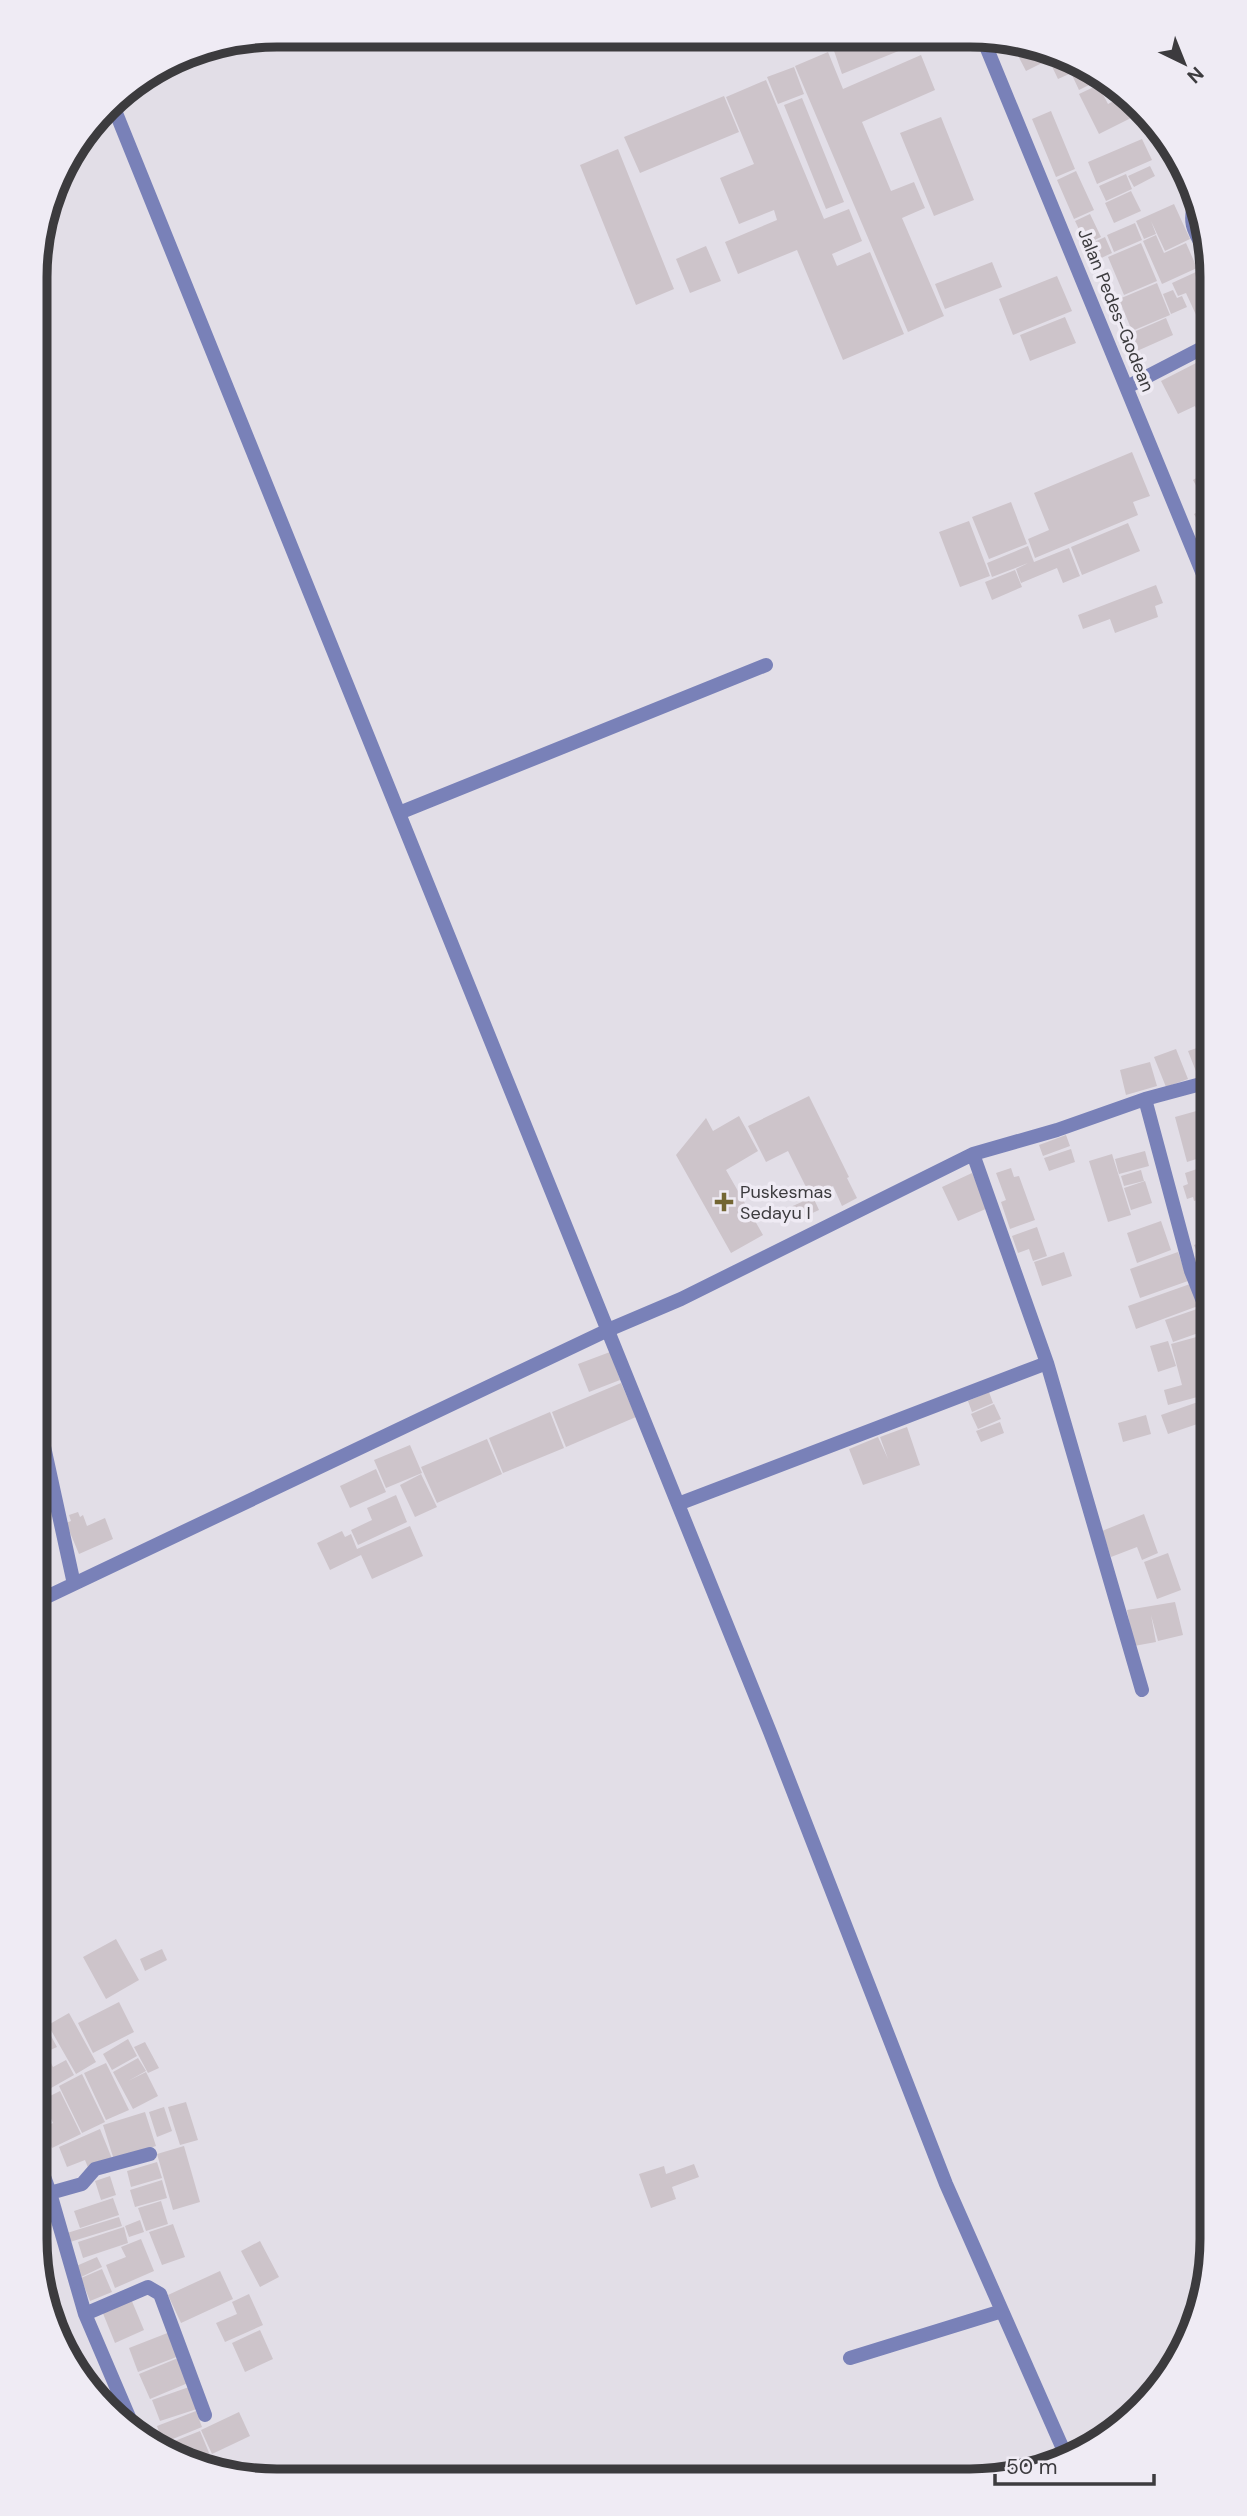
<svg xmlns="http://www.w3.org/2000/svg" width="1247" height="2516" font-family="'DM Sans',sans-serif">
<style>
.building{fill:#cdc4ca}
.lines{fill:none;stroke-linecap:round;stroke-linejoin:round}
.minor{stroke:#7981b8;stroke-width:14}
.tertiary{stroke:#7981b8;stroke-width:14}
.poi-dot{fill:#736633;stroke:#efebf4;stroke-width:2.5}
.labels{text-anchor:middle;stroke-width:7;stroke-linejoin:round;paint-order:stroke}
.street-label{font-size:18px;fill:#3c3b3e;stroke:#efebf4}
.poi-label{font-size:18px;fill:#3c3b3e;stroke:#efebf4;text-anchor:start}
.rim{fill:none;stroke:#3c3b3e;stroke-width:9}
</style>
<rect width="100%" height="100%" fill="#e2dee7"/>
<path class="building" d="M848 39H928L842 74 832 45Z
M1010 40H1016L1039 51 1044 62 1026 71Z
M828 52 843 89 921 55 935 90 862 122 891 191 914 182 925 208 902 218 944 316 908 332 795 66Z
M1046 54 1057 60 1078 70 1058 79Z
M794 67 804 94 778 104 767 77Z
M1080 71 1099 80 1079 90 1072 75Z
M766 80 824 219 849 209 862 241 832 254 837 266 870 252 904 334 843 360 797 250 738 274 725 242 777 220 774 210 739 224 720 178 754 164 726 97Z
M1098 85 1108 104 1127 94 1141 113 1099 134 1079 94Z
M724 96 739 132 640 173 624 137Z
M802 98 844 202 826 209 784 105Z
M1051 111 1075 169 1056 177 1032 119Z
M941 117 974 200 934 216 900 133Z
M1142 139 1152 160 1097 184 1088 162Z
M618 149 674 289 636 305 580 165Z
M1150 166 1155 176 1134 187 1128 176Z
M1076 171 1094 210 1074 219 1057 180Z
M1126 174 1132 189 1106 201 1099 186Z
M1131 191 1141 211 1114 223 1105 203Z
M1174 204 1190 239 1165 251 1151 221 1156 234 1144 239 1136 221Z
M1090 214 1101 237 1086 244 1075 221Z
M1135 223 1142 240 1114 252 1107 235Z
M1156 235 1164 253 1186 243 1197 268 1162 284 1143 241Z
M1105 237 1112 253 1097 260 1090 244Z
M1141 243 1157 281 1124 295 1108 257Z
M706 246 721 281 690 293 676 259Z
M992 262 1002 287 945 309 935 284Z
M1196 272 1202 283 1209 279 1212 284V310L1197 317 1186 293 1178 296 1172 283Z
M1057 276 1072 311 1013 335 999 299Z
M1157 283 1170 315 1132 331 1119 299Z
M1173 290 1177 298 1182 296 1187 307 1171 314 1163 294Z
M1065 317 1076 343 1030 361 1020 335Z
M1166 318 1173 335 1137 351 1129 334Z
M1198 362 1212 388V406L1198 413 1195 406 1178 414 1161 381Z
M1132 452 1150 496 1133 502 1138 515 1035 558 1028 539 1049 530 1034 493Z
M1212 469V501L1206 504 1193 480Z
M1011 502 1027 544 989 559 972 517Z
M1208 507 1212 515V523L1202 528 1194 514Z
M969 521 990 576 960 587 939 532Z
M1128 523 1140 551 1082 575 1071 547Z
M1028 546 1034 562 1069 548 1080 576 1063 583 1057 568 1021 583 1016 569 1028 563 992 577 987 563Z
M1015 570 1022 587 992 600 985 582Z
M1156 585 1163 603 1155 606 1158 617 1115 633 1110 619 1083 629 1078 615Z
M1206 1045 1212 1061V1069L1197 1074 1188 1051Z
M1176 1049 1188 1079 1166 1087 1154 1057Z
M1150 1062 1157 1086 1126 1095 1120 1070Z
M809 1096 849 1177 847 1178 857 1198 842 1206 833 1186 811 1197 788 1151 766 1162 748 1126Z
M1200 1110 1212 1154 1187 1162 1175 1117Z
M739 1116 758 1151 726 1170 763 1235 731 1253 676 1155 706 1118 713 1131Z
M1066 1135 1070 1146 1043 1156 1039 1145Z
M1071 1149 1075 1162 1049 1171 1044 1158Z
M1145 1151 1149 1166 1119 1174 1115 1159Z
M1112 1154 1131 1215 1108 1222 1089 1161Z
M1212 1164V1195L1194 1201 1193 1197 1187 1199 1183 1186 1188 1184 1185 1173Z
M1011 1168 1014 1177 1019 1176 1035 1220 1010 1229 1001 1202 1006 1200 996 1173Z
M1141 1170 1144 1181 1124 1186 1121 1176Z
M972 1173 988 1208 958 1221 942 1187Z
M1145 1181 1152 1203 1131 1210 1124 1188Z
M813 1197 819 1210 793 1222 786 1209Z
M1161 1221 1171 1250 1137 1263 1127 1233Z
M1037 1227 1047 1256 1033 1261 1029 1249 1018 1253 1012 1236Z
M1212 1238V1265L1204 1269 1194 1245Z
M1064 1252 1072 1276 1042 1286 1034 1262Z
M1178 1252 1188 1281 1140 1298 1130 1269Z
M1190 1284 1198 1306 1136 1329 1128 1306Z
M1197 1309 1204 1331 1173 1342 1165 1320Z
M1211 1333 1212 1393 1168 1405 1164 1390 1182 1385 1171 1344Z
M1168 1341 1176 1366 1158 1372 1150 1346Z
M610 1352 620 1380 589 1392 578 1364Z
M621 1383 636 1417 566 1447 552 1412Z
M989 1392 993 1403 972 1412 968 1401Z
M1212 1397V1419L1168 1434 1161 1415Z
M994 1404 1001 1419 978 1429 971 1414Z
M550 1412 564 1448 503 1473 489 1438Z
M1146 1415 1151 1434 1123 1442 1118 1423Z
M1000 1422 1004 1433 981 1442 976 1431Z
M907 1427 920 1465 863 1485 849 1449 878 1437 888 1459 880 1437Z
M487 1439 502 1474 437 1503 421 1467Z
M410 1445 422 1473 386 1488 374 1460Z
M376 1469 386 1492 350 1508 340 1486Z
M421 1474 437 1507 415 1517 400 1485Z
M396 1495 407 1522 358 1545 351 1530 372 1520 367 1508Z
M78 1512 80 1517 83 1515 87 1526 105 1518 113 1539 79 1554 66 1523 71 1521 69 1515Z
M1144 1514 1158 1553 1142 1560 1137 1547 1111 1557 1102 1531Z
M410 1526 423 1556 372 1579 361 1555 330 1570 317 1543 342 1531 345 1537 351 1534 357 1549Z
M1168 1553 1181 1590 1157 1599 1144 1562Z
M1175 1602 1183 1635 1158 1641 1151 1615 1156 1642 1134 1646 1127 1610Z
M116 1939 139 1980 106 1999 83 1957Z
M162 1949 167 1960 145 1971 140 1959Z
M119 2002 134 2032 93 2053 78 2023Z
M69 2013 96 2062 76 2074 48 2025Z
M50 2034 57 2047 35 2057V2041Z
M128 2039 137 2056 112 2070 103 2054Z
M145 2042 159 2068 148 2073 134 2047Z
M46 2053 53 2067 66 2060 74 2075 44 2092 35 2076V2059Z
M138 2058 146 2071 128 2081 146 2072 158 2096 133 2109 113 2072Z
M106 2063 129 2110 106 2120 84 2073Z
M82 2074 105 2122 82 2133 59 2086Z
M60 2091 81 2134 52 2148 42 2128 53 2123 42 2100Z
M186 2102 198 2140 180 2145 168 2107Z
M164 2107 172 2131 157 2137 149 2112Z
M145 2112 156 2146 114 2160 103 2125Z
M100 2129 113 2161 89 2170 85 2160 67 2167 59 2147Z
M184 2146 200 2202 173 2210 157 2154Z
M157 2162 162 2178 131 2187 127 2171Z
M694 2164 699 2177 672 2187 676 2199 651 2208 639 2174 664 2166 666 2174Z
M110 2176 116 2195 101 2200 95 2181Z
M162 2180 167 2198 135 2207 130 2190Z
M113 2198 119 2215 80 2228 74 2211Z
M161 2201 168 2224 146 2231 138 2208Z
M119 2217 122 2226 70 2242 67 2233Z
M140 2220 144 2232 129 2237 125 2226Z
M173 2224 185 2257 162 2265 149 2232Z
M124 2227 128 2243 83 2258 78 2242Z
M141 2239 154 2271 115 2288 106 2265 126 2257 121 2247Z
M260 2241 279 2277 260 2287 241 2251Z
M97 2257 102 2267 79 2278 74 2267Z
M102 2269 112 2292 90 2301 81 2278Z
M220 2271 233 2299 181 2323 168 2295Z
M249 2294 263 2325 225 2342 216 2323 237 2314 232 2302Z
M131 2299 144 2330 115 2343 102 2311Z
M260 2330 273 2359 245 2372 232 2343Z
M170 2332 179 2356 138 2372 129 2348Z
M178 2358 188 2383 150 2399 139 2374Z
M189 2387 197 2409 160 2421 152 2400Z
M196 2411 202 2427 163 2443 157 2426Z
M239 2412 250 2436 212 2454 201 2430Z
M200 2431 210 2455 189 2463 163 2449 162 2446Z"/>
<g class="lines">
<path class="minor" d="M112 103 770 1732 946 2184 1067 2458
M1197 197C1186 224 1195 233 1209 257
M1127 387 1212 343
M399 813 766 665
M1145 1099 1191 1271 1212 1324
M973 1154 1047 1363 1142 1690
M36 1410 74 1584
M678 1504 1047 1363
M36 1602 608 1330 681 1299 973 1154 1057 1130 1145 1099 1212 1081
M35 2152 50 2193 85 2314 129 2417 131 2429
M50 2193 82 2184 95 2169 150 2154
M85 2314 148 2287 160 2294 205 2415
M850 2358 1002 2311"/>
<path class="tertiary" d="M983 39 1212 596"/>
</g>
<path class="poi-dot" d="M720.5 1191.5h7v7h7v7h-7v7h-7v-7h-7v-7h7z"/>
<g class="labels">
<g class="street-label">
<text transform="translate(1116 310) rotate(68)" y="6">Jalan Pedes-Godean</text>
</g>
<g class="poi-label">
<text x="740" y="1198">Puskesmas<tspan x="740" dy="21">Sedayu I</tspan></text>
</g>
</g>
<path d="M0 0H1247V2516H0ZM277 47H970A230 230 0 0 1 1200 277V2239A230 230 0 0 1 970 2469H277A230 230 0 0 1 47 2239V277A230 230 0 0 1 277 47Z" fill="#efebf4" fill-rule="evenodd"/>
<path class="rim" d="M277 47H970A230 230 0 0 1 1200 277V2239A230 230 0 0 1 970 2469H277A230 230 0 0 1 47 2239V277A230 230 0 0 1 277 47Z"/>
<g transform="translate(1184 63) rotate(137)" stroke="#efebf4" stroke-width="5" paint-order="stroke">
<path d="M0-5L12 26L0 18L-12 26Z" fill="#3c3b3e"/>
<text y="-10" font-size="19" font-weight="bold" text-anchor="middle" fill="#3c3b3e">N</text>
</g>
<path d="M995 2474v10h159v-10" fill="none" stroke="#3c3b3e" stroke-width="3.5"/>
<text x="1006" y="2474" font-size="21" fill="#3c3b3e" stroke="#efebf4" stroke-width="5" paint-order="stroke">50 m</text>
</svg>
